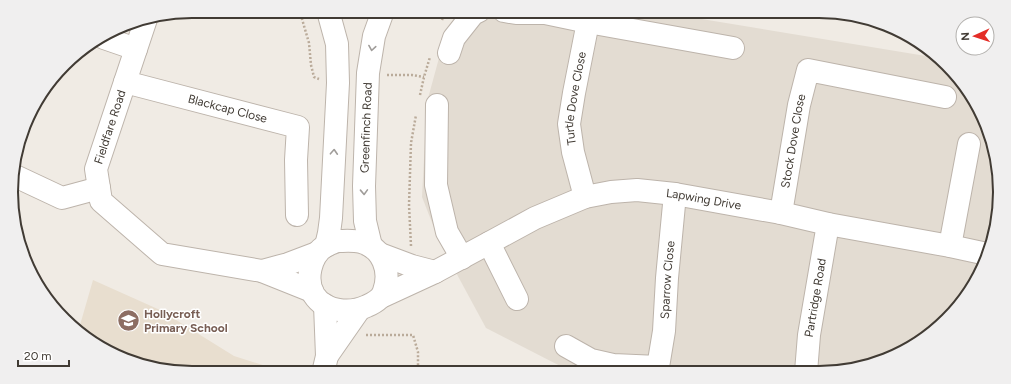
<svg xmlns="http://www.w3.org/2000/svg" width="1011" height="384" font-family="Figtree,sans-serif">
<style>
.residential{fill:#e3dcd2}
.education{fill:#e8decf}
.lines{fill:none;stroke-linecap:round;stroke-linejoin:round}
.minor-casing{stroke:#bdb4ab;stroke-width:24}
.path{stroke:#baab9a;stroke-width:2.5;stroke-dasharray:2 2;stroke-linecap:butt}
.minor{stroke:#fff;stroke-width:22}
.oneway{stroke:#a09d9a}
.labels{text-anchor:middle;stroke-width:3;stroke-linejoin:round;paint-order:stroke}
.street-label{font-size:12px;fill:#413b34;stroke:#fff}
.education-label{font-size:12px;font-weight:bold;fill:#785e54;stroke:#fff;text-anchor:start}
.rim{fill:none;stroke:#413b34;stroke-width:2}
</style>
<rect width="100%" height="100%" fill="#f0ebe4"/>
<path class="residential" d="M463 11H653L938 58 976 102 998 169 994 239 970 292 938 328 899 354 843 371 572 372 486 328 440 243 422 197 427 102 439 58Z"/>
<path class="education" d="M93 280 160 310 234 356 288 373H192L145 367 82 336 78 332Z"/>
<g class="lines">
<defs>
<g id="minor">
<path d="M504 11 516 13H545L588 22 733 48"/>
<path d="M146 19 96 169 101 201 162 254 262 271 312 291"/>
<path d="M104 38 136 49"/>
<path d="M449 53 454 38 473 14 479 11"/>
<path id="s1" d="M125 82 298 127 296 160 297 215"/>
<path d="M437 105 436 185 447 232 462 258"/>
<path d="M13 175 62 198 99 188"/>
<path id="s2" d="M585 197 573 152 569 124 574 93 588 22"/>
<path id="s3" d="M781 213 799 105 808 70 945 97"/>
<path d="M337 241C344 241 354 240 361 242 383 248 391 271 384 291 382 298 374 303 367 306 350 314 325 312 314 295 305 280 310 256 325 246 329 244 333 243 337 241Z"/>
<path d="M489 243 517 299"/>
<path d="M326 246 329 233 331 218 338 83 337 44 328 11"/>
<path id="s4" d="M371 246 365 221 364 186 368 73 374 36 383 11"/>
<path d="M950 246 969 144"/>
<path d="M380 254 412 266 435 272"/>
<path d="M262 271 288 264 317 253"/>
<path id="s5" d="M383 296 435 272 489 243 535 218 585 197 611 192 637 190 675 194 781 213 828 224 950 246 987 254"/>
<path id="s6" d="M566 346 591 360 613 365 658 367 664 331 667 278 675 194"/>
<path d="M327 356 359 310"/>
<path id="s7" d="M806 372 809 335 828 224"/>
<path d="M323 373 327 356 325 305"/>
</g>
</defs>
<use href="#minor" class="minor-casing"/>
<path class="path" d="M298 11 302 19 309 43 311 65 314 77 319 79
M442 20 445 11
M387 75H412L424 77
M420 95 424 77 430 57
M411 246 409 205 411 143 416 115
M366 335H413L418 352V372"/>
<use href="#minor" class="minor"/>
</g>
<defs><path id="oneway-chevron" d="M-2-3.5L2.5 0L-2 3.5" fill="none" stroke-width="1.6" stroke-linecap="round" stroke-linejoin="round"/></defs>
<g class="oneway">
<use href="#oneway-chevron" transform="translate(372 48) rotate(99)"/>
<use href="#oneway-chevron" transform="translate(334 152) rotate(-87)"/>
<use href="#oneway-chevron" transform="translate(364 192) rotate(88)"/>
</g>
<defs>
<symbol id="school-disc" viewBox="-11 -11 22 22"><circle r="9.5" fill="#8d6e63" stroke="#fff"/><path d="M0-5L7-2L0 1L-7-2ZM-4 1L0 2.5L4 1V4Q0 6-4 4Z" fill="#fff"/></symbol>
</defs>
<g fill-rule="evenodd">
<use href="#school-disc" x="116" y="308" width="25" height="25"/>
</g>
<g class="labels">
<g class="street-label">
<text dy="4" stroke="none"><textPath href="#s2" startOffset="101">Turtle Dove Close</textPath></text>
<text dy="4" stroke="none"><textPath href="#s1" startOffset="106">Blackcap Close</textPath></text>
<text transform="translate(110 127) rotate(-72)" y="4">Fieldfare Road</text>
<text dy="4" stroke="none"><textPath href="#s4" startOffset="119">Greenfinch Road</textPath></text>
<text dy="4" stroke="none"><textPath href="#s3" startOffset="73">Stock Dove Close</textPath></text>
<text dy="4" stroke="none"><textPath href="#s5" startOffset="345">Lapwing Drive</textPath></text>
<text dy="4" stroke="none"><textPath href="#s6" startOffset="184">Sparrow Close</textPath></text>
<text dy="4" stroke="none"><textPath href="#s7" startOffset="75">Partridge Road</textPath></text>
</g>
<g class="education-label">
<text x="144" y="318">Hollycroft<tspan x="144" dy="14">Primary School</tspan></text>
</g>
</g>
<path d="M0 0H1011V384H0ZM192 18H819A174 174 0 0 1 993 192V192A174 174 0 0 1 819 366H192A174 174 0 0 1 18 192V192A174 174 0 0 1 192 18Z" fill="#f0efef" fill-rule="evenodd"/>
<path class="rim" d="M192 18H819A174 174 0 0 1 993 192V192A174 174 0 0 1 819 366H192A174 174 0 0 1 18 192V192A174 174 0 0 1 192 18Z"/>
<g transform="translate(975 36) rotate(267)"><circle r="19" fill="#ffffff" stroke="#b3b1ae"/>
<path d="M0-3L7 15L0 10L-7 15Z" fill="#e42d27"/>
<text y="-6" font-size="11" font-weight="bold" text-anchor="middle" fill="#413b34">N</text>
</g>
<path d="M18 360v6h51v-6" fill="none" stroke="#413b34" stroke-width="2"/>
<text x="24" y="360" font-size="12" fill="#413b34" stroke="#ffffff" stroke-width="3" paint-order="stroke">20 m</text>
</svg>
